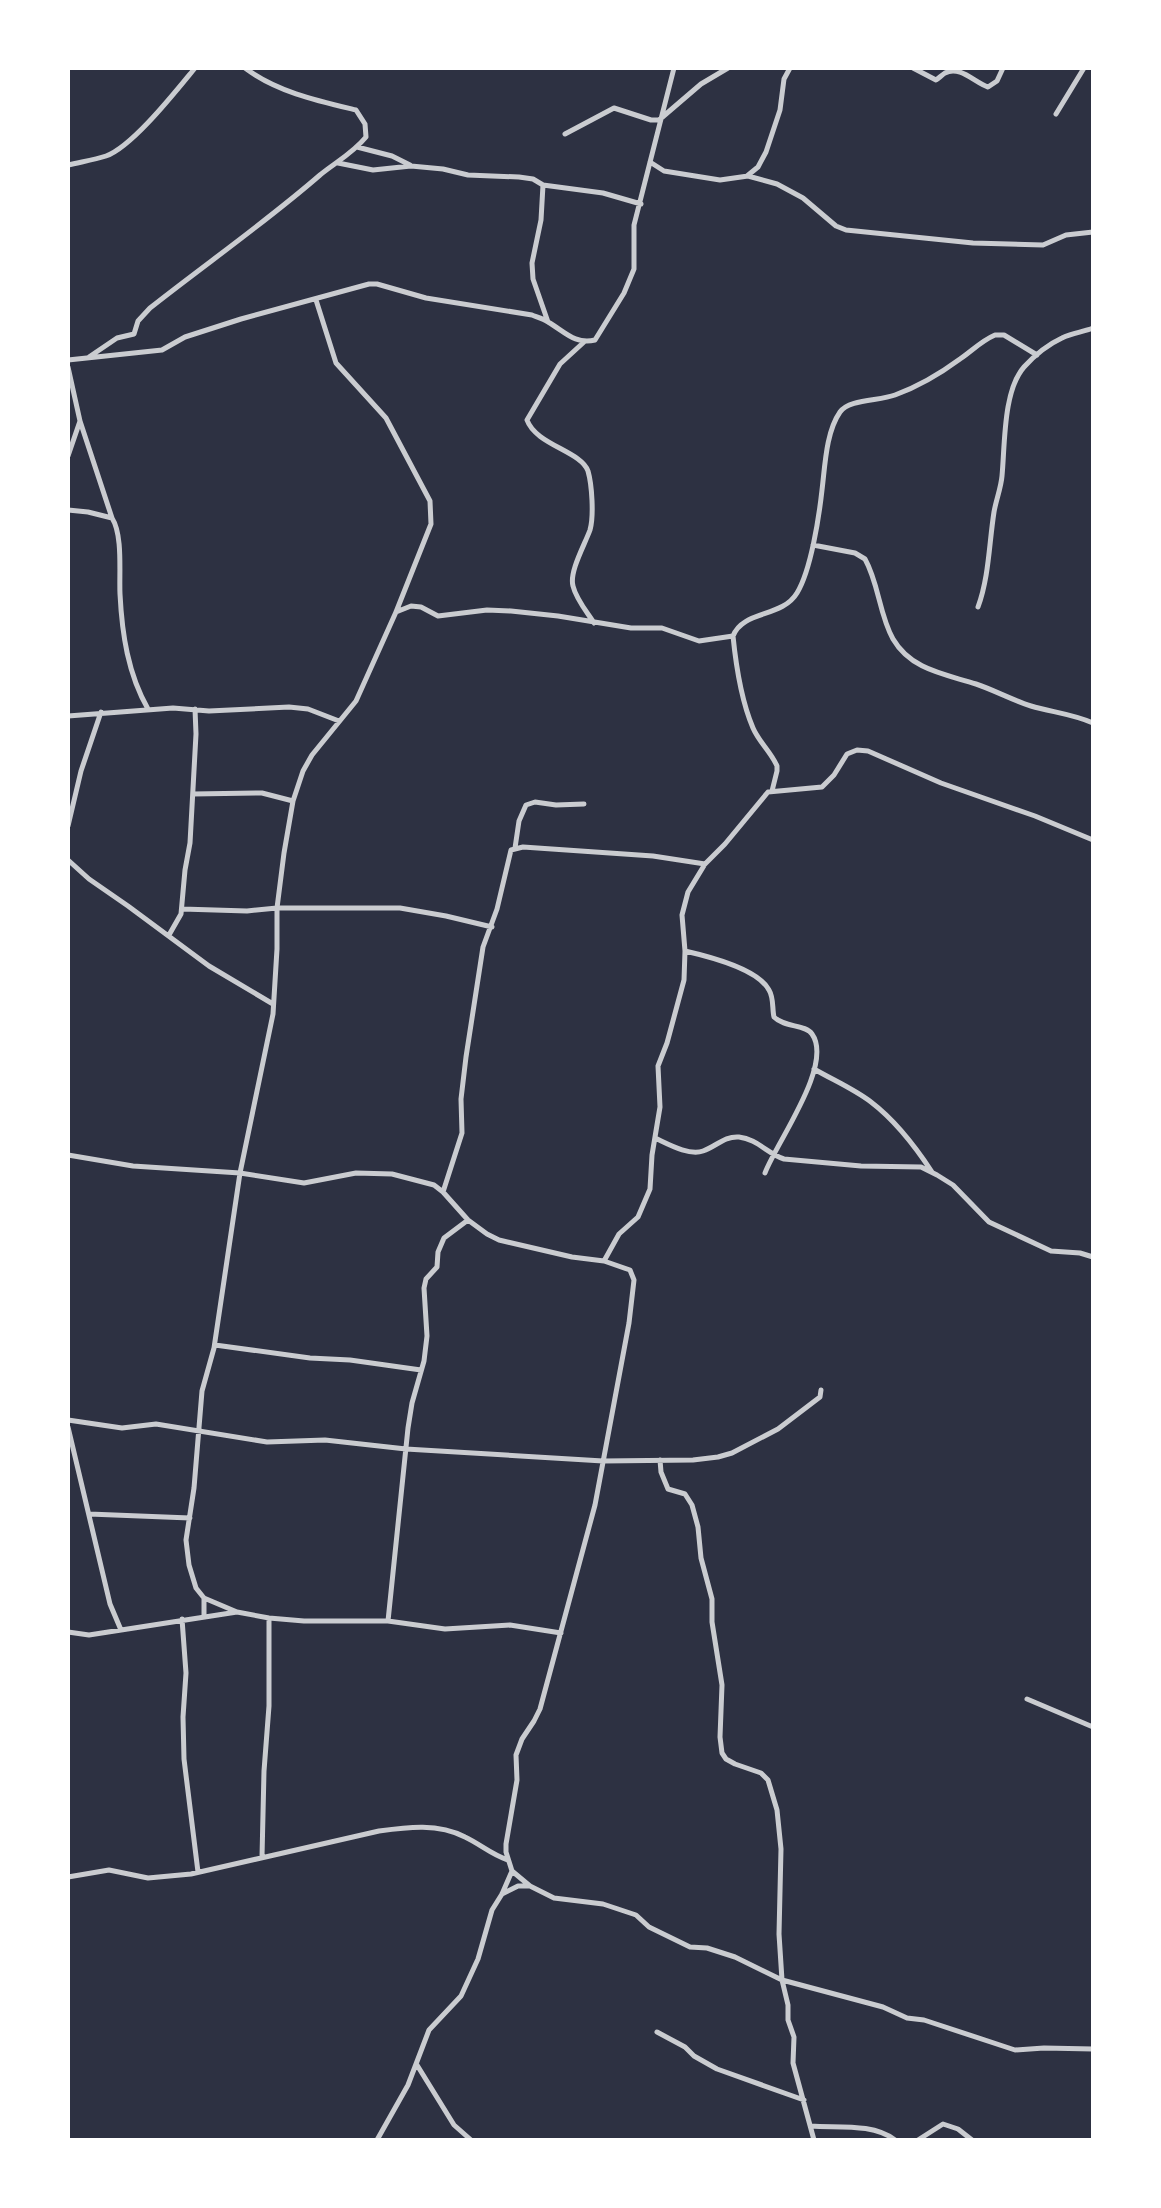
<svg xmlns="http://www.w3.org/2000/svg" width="1161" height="2208" font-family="'Fira Sans',sans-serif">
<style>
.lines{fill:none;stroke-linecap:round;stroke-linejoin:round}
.minor{stroke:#caccd0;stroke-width:5}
</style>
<rect width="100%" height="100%" fill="#2d3142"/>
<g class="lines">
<path class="minor" d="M913 68 936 80C939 78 942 75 945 73 960 65 975 83 988 87L997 81 1003 68
M1056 114 1084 68
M565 134 614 108 651 120H659L701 84 728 68
M357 147 392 156 410 165
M650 162 664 171 720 180 748 176 777 184 803 198 836 226 846 230 973 243 1043 245 1066 235 1093 232
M338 163 373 170 411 166 443 169 468 175 519 177 533 179 543 185 603 193 641 204
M68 165C80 162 94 160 106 156 132 147 176 91 195 68
M747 176 758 167 766 152 780 110 784 79 790 68
M543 185 541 220 532 263 533 279 548 322
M584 342 560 364 527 420C536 445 581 451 588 471 592 485 594 516 590 530 585 544 569 572 573 586 576 599 587 612 594 623
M89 357 117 338 134 334 138 321 150 308C207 263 266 222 320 175 336 162 353 153 366 137L365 124 356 110C318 101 277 92 245 68
M68 360 162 350 185 337 241 319 369 284H377L426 298 532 315C537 317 544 319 548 322 564 331 575 345 595 340L624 293 634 269V225L674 68
M68 367 80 421 68 456
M80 421 112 518
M68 510 88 512 112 518C123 535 119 573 120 594 122 634 128 674 148 709
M813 545 855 553 865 559C879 584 879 614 893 639 911 670 945 674 976 684 994 690 1012 700 1031 706 1051 712 1073 714 1093 723
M978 607C989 577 989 544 994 512 996 500 1001 488 1002 476 1005 445 1003 391 1024 367 1034 356 1049 344 1062 338 1072 333 1083 332 1093 328
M396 612 411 606 421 607 438 616 487 610 511 611 558 616 631 628H662L699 641 733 636
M68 716 173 708 209 711 289 707 308 709 339 721
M772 791 777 771V766C771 752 759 742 753 728 741 700 736 666 733 636 743 610 782 618 797 593 811 570 819 517 822 490 825 466 826 432 840 412 849 399 879 401 895 395 917 387 941 373 960 359 972 351 981 341 995 335H1004L1037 355
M193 794 262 793 293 801
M68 826 81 771 101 712
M515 848 519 821 526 805 535 802 556 805 584 804
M68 860 89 879 128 906 209 966 273 1004
M182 909 247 911 277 908H400L446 916 492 927
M169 935 181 914 185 870 190 843 196 734 195 709
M685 951C707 956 758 969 769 990 774 998 772 1009 774 1017 785 1028 805 1024 812 1034 834 1065 776 1143 765 1173
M814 1069C833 1080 854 1089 871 1102 896 1121 915 1146 932 1172
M655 1138C668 1144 689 1156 703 1151 717 1146 724 1136 739 1137 757 1139 768 1154 784 1159L861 1166 921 1167 937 1175 953 1185 989 1222 1051 1251 1080 1253 1093 1257
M68 1155 133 1166 240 1173 304 1183 356 1173 392 1174 434 1185 443 1192 468 1220 487 1234 499 1240 572 1257 604 1261 630 1270 634 1280 629 1323 595 1505 540 1709 534 1721 522 1739 516 1755 517 1780 506 1844V1852L512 1871 502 1894 492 1910 478 1959 461 1996 429 2030 408 2085 377 2140
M443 1192 462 1133 461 1099 466 1057 483 947 497 909 511 850 523 847 653 856 705 864
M604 1261 619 1234 638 1217 650 1189 652 1155 660 1107 658 1066 667 1043 684 980 685 951 682 915 688 892 705 864 725 844 768 792 822 787 834 775 847 754 857 750 868 751 941 783 1035 816 1093 840
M215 1345 310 1358 350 1360 421 1370
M68 1420 122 1428 156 1424 267 1442 325 1440 406 1449 603 1461 693 1460 718 1457 732 1453 778 1429 820 1397 821 1390
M68 1427 110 1604 121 1630
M660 1460 661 1472 668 1489 685 1494 692 1505 698 1527 701 1558 712 1599V1622L722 1685 720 1737 722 1753 726 1759 735 1764 761 1773 768 1780 777 1810 781 1849 779 1934 782 1980 788 2005V2020L794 2037 793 2063 814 2140
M89 1514 190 1518
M204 1598V1616
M237 1612 204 1598 196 1588 189 1565 186 1540 194 1488 202 1391 214 1348 240 1173 273 1014 277 949V908L284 853 293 801 303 771 312 755 356 701 396 612 431 524 430 501 386 418 336 363 316 300
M182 1619 186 1673 183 1717 184 1759 198 1872
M388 1621 408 1428 412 1403 424 1361 427 1336 424 1288 426 1279 437 1267 438 1252 444 1238 468 1220
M68 1632 89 1635 237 1612 269 1618 304 1621H388L445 1629 510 1625 561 1633
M1027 1699 1093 1727
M262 1857 264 1771 269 1706V1618
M512 1871 530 1886 554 1898 603 1904 636 1915 649 1927 690 1947 707 1948 735 1957 782 1980 883 2007 907 2018 924 2020 1015 2050 1044 2048 1093 2049
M68 1877 109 1870 148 1878 191 1874 379 1831C408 1827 438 1823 465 1837 480 1844 492 1855 508 1860
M502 1894 518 1886H529
M657 2032 685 2047 694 2056 717 2069 804 2100
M417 2065 454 2125 471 2140
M811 2126C838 2128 873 2123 895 2140
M918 2140 943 2124 958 2129 972 2140"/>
</g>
<rect width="1161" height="2208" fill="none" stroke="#ffffff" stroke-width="140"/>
</svg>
